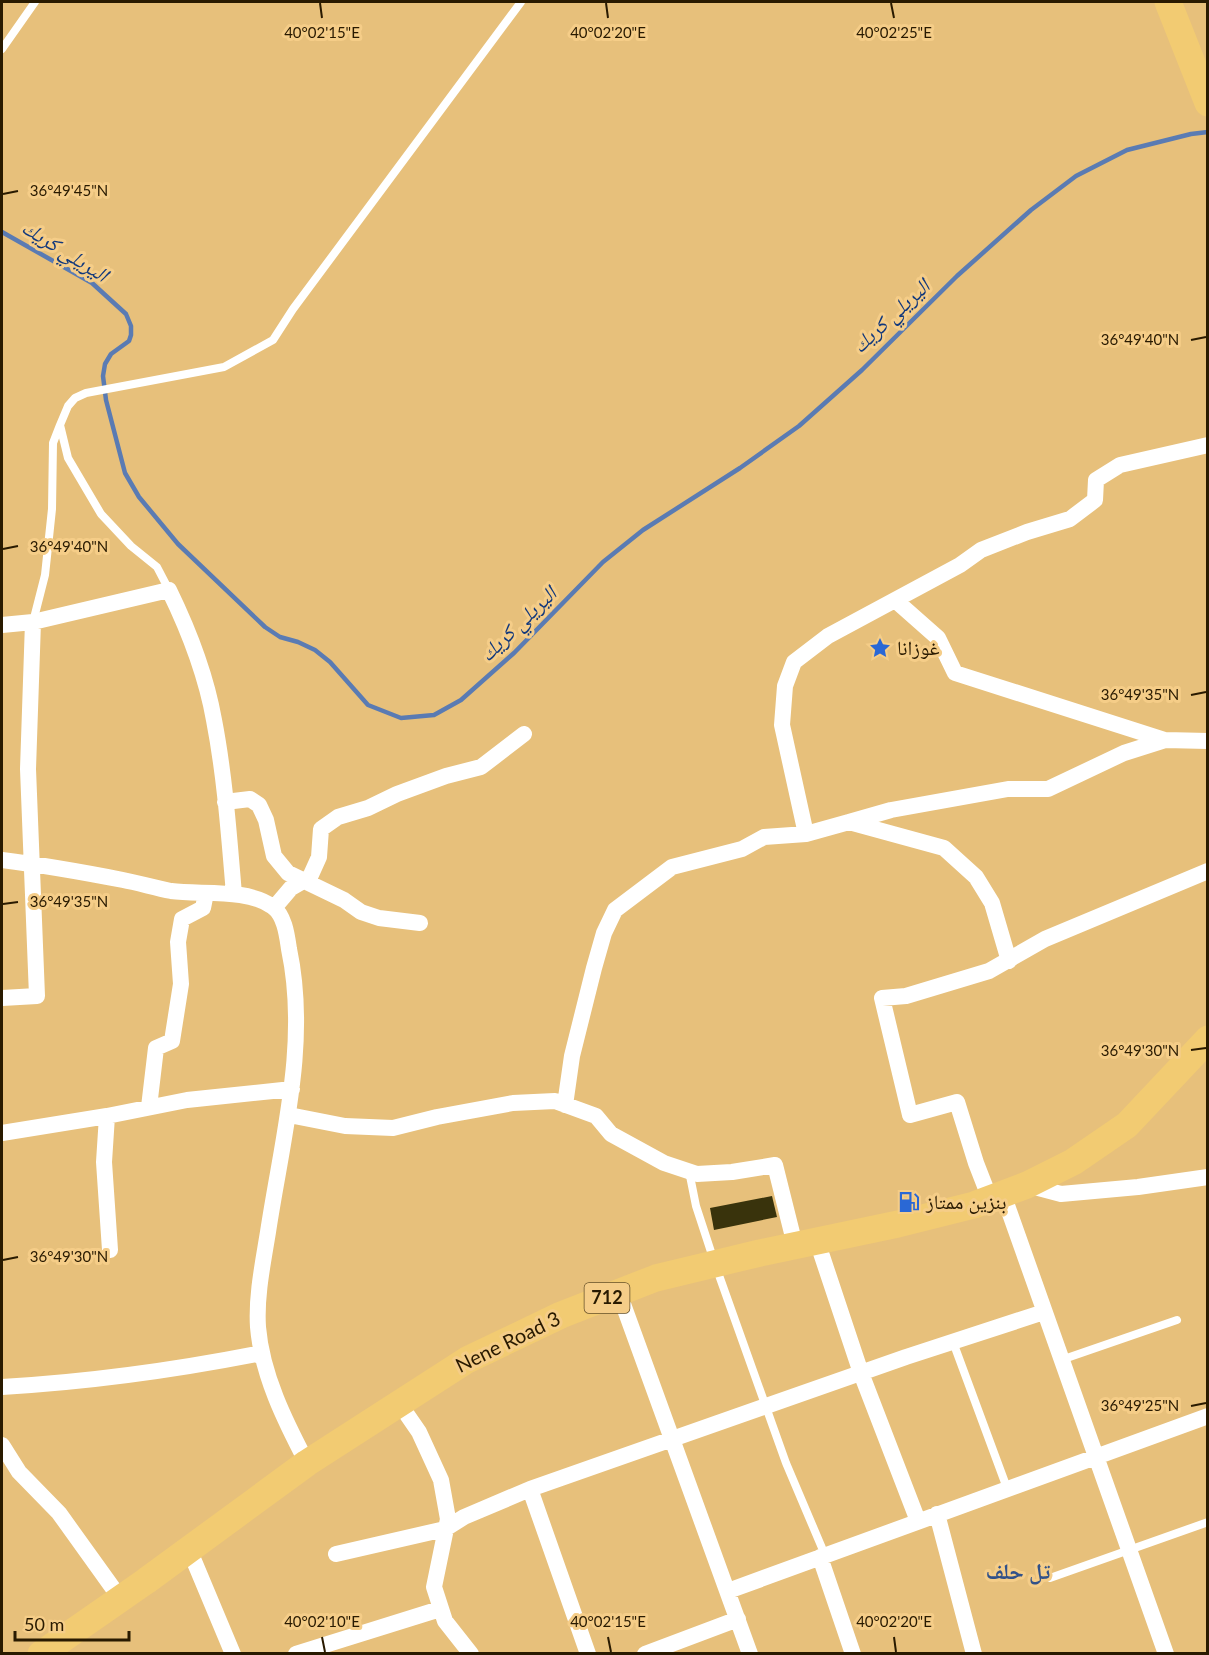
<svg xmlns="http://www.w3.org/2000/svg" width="1209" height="1655" font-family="Lato,'Noto Naskh Arabic',sans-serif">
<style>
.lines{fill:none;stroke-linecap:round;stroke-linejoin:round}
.stream{stroke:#5a7bb3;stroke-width:4.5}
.building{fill:#39330c}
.service{stroke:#fff;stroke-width:8}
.minor{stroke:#fff;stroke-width:16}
.primary{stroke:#f2cb72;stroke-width:27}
.ticks{fill:none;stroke:#291a00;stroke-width:2}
.labels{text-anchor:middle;stroke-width:6;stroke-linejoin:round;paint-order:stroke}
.shield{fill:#f5cd88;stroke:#665029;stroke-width:1.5}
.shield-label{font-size:18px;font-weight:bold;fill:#291a00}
.poi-label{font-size:20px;fill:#291a00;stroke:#f5cd88;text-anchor:start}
.street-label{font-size:20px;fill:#291a00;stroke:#f5cd88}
.water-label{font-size:21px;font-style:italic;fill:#11387c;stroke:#f5cd88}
.quarter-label{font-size:22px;font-weight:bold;fill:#315189;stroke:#f5cd88}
.ticks-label{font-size:15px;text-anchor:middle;fill:#291a00;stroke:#f5cd88;stroke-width:6;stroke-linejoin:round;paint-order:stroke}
</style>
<rect width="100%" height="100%" fill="#e7c07b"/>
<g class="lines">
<path class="stream" d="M2 232 92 283 126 314 131 326V335L129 341 111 354 105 364 103 376 106 400 125 473 139 497 178 544 265 627 280 637 298 642 315 650 330 662 368 705 401 718 434 715 461 700 514 653 603 562 643 530 740 468 799 426 862 370 957 276 1031 210 1076 176 1127 150 1191 134 1208 132"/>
</g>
<path class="building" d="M772 1196 777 1217 714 1230 710 1208Z"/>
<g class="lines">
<path class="service" d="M2 49 35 2
M169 590 157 567 131 546 101 514 68 458 60 425 68 406 75 398 86 393 224 367 273 340 293 309 521 2
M33 622 45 575 52 509 53 443 60 425
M689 1171 696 1206 715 1264 786 1463 825 1555
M953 1342 1007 1488
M1061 1360 1177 1320
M1050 1578 1208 1522"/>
<path class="minor" d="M895 600 938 638 955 673 1165 740
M2 625 33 622 169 590C189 631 206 675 214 720 225 777 229 836 234 894
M225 802 250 799 259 805 266 820 274 856 288 873 344 900 361 912 379 918 420 923
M849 822 891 810 1008 789H1048L1124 753 1165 740 1208 741
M806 834 849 822 944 848 976 877 992 903 1009 961
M2 860C42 865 82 872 123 880 139 883 155 888 171 891 201 895 248 888 273 907 285 916 287 936 289 949 309 1043 282 1139 268 1232 263 1263 256 1296 258 1327 262 1375 285 1421 307 1463
M274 908 291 888 310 877 319 857 321 829 338 817 368 808 397 794 446 776 481 767 524 734
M2 998 37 996 28 769 33 622
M565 1105 572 1056 594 968 604 933 615 910 672 867 742 849 764 837 806 834 782 725 785 686 794 662 828 636 960 565 981 550 1027 532 1070 519 1095 500 1096 480 1120 465 1208 445
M149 1107 156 1048 172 1041 181 984 178 942 182 919 203 908 206 893
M289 1115 345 1126 393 1128 437 1117 513 1103 555 1101 596 1116 611 1134 664 1163 697 1174 732 1172 775 1165 795 1245
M107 1116 104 1162 110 1250
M2 1133 107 1116 187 1100 292 1089
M1027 1185 1061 1194 1138 1187 1208 1177
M1003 1194 1166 1654
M990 1199 976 1163 957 1102 910 1115 882 998 906 996 989 971 1045 939 1208 871
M817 1241 861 1373 918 1521
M619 1293 750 1654
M2 1387C89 1382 176 1370 262 1353
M399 1403 419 1432 441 1480 448 1519 434 1587 445 1621 471 1654
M2 1445 19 1472 59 1513 120 1598
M530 1489 588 1654
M937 1514 974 1654
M189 1549 233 1654
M336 1554 445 1529 464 1517 530 1489 906 1357 1044 1312
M820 1557 853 1654
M728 1591 1208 1416
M296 1654 440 1609
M645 1654 738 1619"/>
<path class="primary" d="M1168 2 1208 103
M41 1654 146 1581 307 1463 467 1360 561 1315 656 1278 760 1253 898 1224 974 1205 1027 1185 1073 1162 1127 1125 1208 1039"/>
</g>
<path class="ticks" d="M320 3 322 18M606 3 608 18M891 3 894 18M3 194 18 191M1191 340 1206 337M3 549 18 546M1191 695 1206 692M3 904 18 902M1191 1050 1206 1048M3 1260 18 1257M1191 1406 1206 1403M322 1637 325 1652M608 1637 611 1652M894 1637 896 1652"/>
<defs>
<symbol id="sight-bare" viewBox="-9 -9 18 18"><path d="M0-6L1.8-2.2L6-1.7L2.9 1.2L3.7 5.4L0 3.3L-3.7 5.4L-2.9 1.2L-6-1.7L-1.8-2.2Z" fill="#2a68d5" stroke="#f5cd88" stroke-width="2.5" paint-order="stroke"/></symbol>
<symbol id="fuel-bare" viewBox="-9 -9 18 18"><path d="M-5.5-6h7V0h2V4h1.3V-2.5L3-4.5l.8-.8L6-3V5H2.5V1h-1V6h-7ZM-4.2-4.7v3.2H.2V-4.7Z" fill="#2a68d5" stroke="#f5cd88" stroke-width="2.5" paint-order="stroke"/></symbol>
</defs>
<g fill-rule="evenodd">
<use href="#sight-bare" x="865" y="633" width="30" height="30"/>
<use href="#fuel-bare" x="894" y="1187" width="30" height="30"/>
</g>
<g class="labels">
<rect class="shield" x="584.5" y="1283" width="45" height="30" rx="4.5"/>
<g class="shield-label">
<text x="607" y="1304">712</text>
</g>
<g class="poi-label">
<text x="897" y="655">غوزانا</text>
<text x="926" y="1209">بنزين ممتاز</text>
</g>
<g class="street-label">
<text transform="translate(508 1342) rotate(-26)" y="7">Nene Road 3</text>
</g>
<g class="water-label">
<text transform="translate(65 251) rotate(32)" y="7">اليريلي كريك</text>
<text transform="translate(891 316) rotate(-43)" y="7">اليريلي كريك</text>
<text transform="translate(518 624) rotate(-44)" y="7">اليريلي كريك</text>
</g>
<g class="quarter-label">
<text x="1018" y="1579">تل حلف</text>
</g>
</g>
<g class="ticks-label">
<text x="322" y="38">40°02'15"E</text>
<text x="608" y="38">40°02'20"E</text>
<text x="894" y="38">40°02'25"E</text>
<text x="69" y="196">36°49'45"N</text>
<text x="1140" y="345">36°49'40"N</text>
<text x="69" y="552">36°49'40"N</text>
<text x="1140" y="700">36°49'35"N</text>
<text x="69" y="907">36°49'35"N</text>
<text x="1140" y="1056">36°49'30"N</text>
<text x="69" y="1262">36°49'30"N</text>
<text x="1140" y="1411">36°49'25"N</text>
<text x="322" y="1627">40°02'10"E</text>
<text x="608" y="1627">40°02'15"E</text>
<text x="894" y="1627">40°02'20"E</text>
</g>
<rect width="1209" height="1655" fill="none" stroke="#291a00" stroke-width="6"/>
<path d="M15 1631v9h114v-9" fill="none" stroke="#291a00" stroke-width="3"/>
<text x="24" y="1631" font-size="18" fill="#291a00" stroke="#f5cd88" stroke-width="4.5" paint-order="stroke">50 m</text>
</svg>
